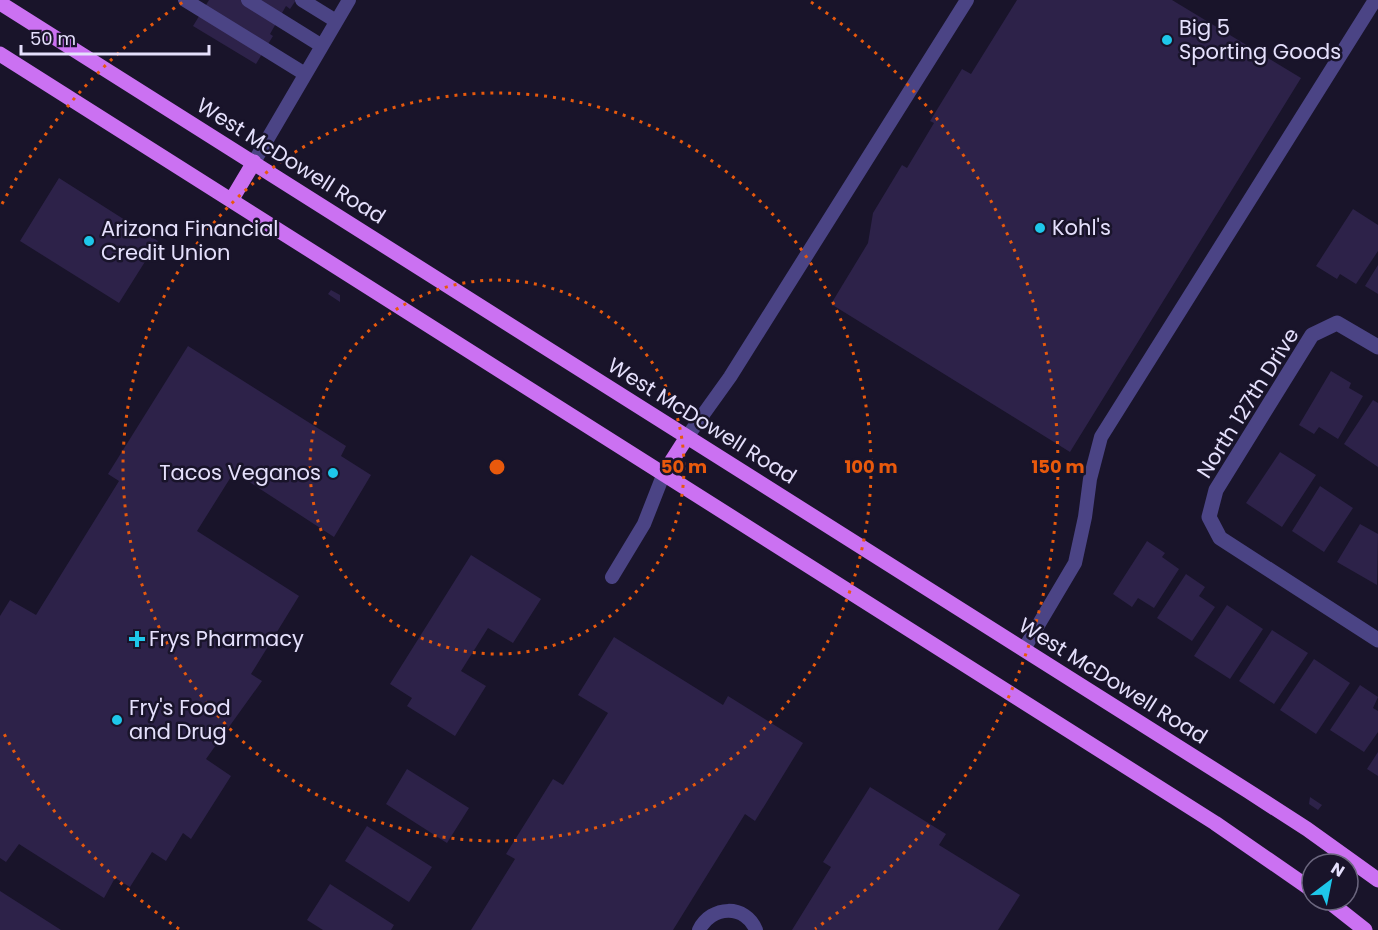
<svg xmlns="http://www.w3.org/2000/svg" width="1378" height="930" font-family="Poppins,sans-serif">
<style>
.building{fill:#2d2249}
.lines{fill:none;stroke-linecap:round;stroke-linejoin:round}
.lane{stroke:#4b4485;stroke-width:14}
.street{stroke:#4b4485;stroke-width:15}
.primary{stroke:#cb71f2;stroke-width:15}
.ring{fill:none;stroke:#e8590c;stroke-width:3;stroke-dasharray:3 6}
.poi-dot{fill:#1ec7ea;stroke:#19142a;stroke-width:2}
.labels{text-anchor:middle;stroke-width:5;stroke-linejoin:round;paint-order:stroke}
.poi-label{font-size:21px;fill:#e5e0fc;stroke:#19142a;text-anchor:start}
.street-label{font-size:21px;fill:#e5e0fc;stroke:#19142a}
.centre{fill:#e8590c;stroke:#19142a;stroke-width:3}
.ring-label{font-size:18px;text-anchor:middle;font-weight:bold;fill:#e8590c;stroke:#19142a;stroke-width:5;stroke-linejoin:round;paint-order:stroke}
</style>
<rect width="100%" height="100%" fill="#19142a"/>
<path class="building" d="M209 0H296L290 9 286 6 270 34 273 36 256 64 193 26Z
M1017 0H1172L1301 78 1070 452 831 304 868 243 873 213 902 165 907 168 934 123 930 121 962 69 971 74Z
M59 178 158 241 119 303 20 241Z
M1353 209 1378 225V251L1356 284 1340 274 1337 279 1316 266Z
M1378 265V294L1365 286Z
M331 290 340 295V302L328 294Z
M188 346 346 446 341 456 371 475 334 537 234 472 197 531 299 596 251 674 262 681 206 759 231 776 191 839 183 833 166 861 152 852 130 887 115 878 104 898 19 844 6 862 0 858V616L10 600 36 615 119 481 108 474Z
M1331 371 1351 383 1349 388 1363 396 1338 439 1319 427 1314 434 1299 425Z
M1373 400 1378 403V467L1344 444Z
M1280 452 1316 475 1282 527 1246 503Z
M1320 486 1353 508 1324 552 1292 531Z
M1360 524 1378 534 1377 585 1337 562Z
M1147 541 1165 553 1162 557 1179 569 1154 608 1138 598 1132 607 1113 594Z
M471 555 541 599 513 643 488 628 461 671 486 686 455 736 407 706 412 698 390 684Z
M1186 574 1205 587 1199 596 1215 607 1192 641 1157 618Z
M1227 605 1263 629 1230 679 1194 656Z
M1272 630 1308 653 1274 704 1239 681Z
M614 637 723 705 728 696 803 743 755 821 745 814 673 930H471L515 859 506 854 553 779 563 785 608 713 578 695Z
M1314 659 1350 683 1316 734 1280 710Z
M1360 685 1378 697 1373 708 1378 711V732L1364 752 1330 730Z
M1378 752V776L1367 769Z
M407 769 469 808 447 843 386 804Z
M870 787 946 834 939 845 1020 895 998 930H792L831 867 823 862Z
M1310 797 1322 805 1318 810 1309 804Z
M367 826 432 867 409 902 345 861Z
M330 884 394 925 391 930H323L307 920Z
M0 891 61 930H0Z"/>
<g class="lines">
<path class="lane" d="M185 0 305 74
M248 0 322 46
M302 0 336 21
M254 162 349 0
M687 437 730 377 967 0
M612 577 644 524 664 473
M1024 649 1075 563 1085 517 1090 479 1101 437 1375 0
M699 930C711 905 746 904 756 930"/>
<path class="street" d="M1378 347 1337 323 1312 335 1216 490 1209 517 1220 538 1378 640"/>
<path class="primary" d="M0 3 1248 791 1307 829 1378 880
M0 54 1215 823 1312 890
M232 199 254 162
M664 473 687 437
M1327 900 1365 930"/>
</g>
<g class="ring">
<circle cx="497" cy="467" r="187"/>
<circle cx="497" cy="467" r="374"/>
<path d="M179 929A561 561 0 0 1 2 730M2 204A561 561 0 0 1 183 2M811 2A561 561 0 0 1 815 929"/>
</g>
<g class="poi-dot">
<circle cx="1167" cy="40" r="6"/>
<circle cx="1040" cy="228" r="6"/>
<circle cx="89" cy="241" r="6"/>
<circle cx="333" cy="473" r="6"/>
<path d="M134 630h6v6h6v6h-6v6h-6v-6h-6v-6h6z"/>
<circle cx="117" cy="720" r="6"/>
</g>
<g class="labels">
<g class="poi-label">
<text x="1179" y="35">Big 5<tspan x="1179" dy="24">Sporting Goods</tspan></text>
<text x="1052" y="235">Kohl's</text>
<text x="101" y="236">Arizona Financial<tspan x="101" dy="24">Credit Union</tspan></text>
<text x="321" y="480" text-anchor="end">Tacos Veganos</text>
<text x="149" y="646">Frys Pharmacy</text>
<text x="129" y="715">Fry's Food<tspan x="129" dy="24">and Drug</tspan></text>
</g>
<g class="street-label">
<text transform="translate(291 161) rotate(32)" y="7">West McDowell Road</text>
<text transform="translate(1248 403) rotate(-58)" y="7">North 127th Drive</text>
<text transform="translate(702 421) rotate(32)" y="7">West McDowell Road</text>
<text transform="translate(1113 681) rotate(32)" y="7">West McDowell Road</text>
</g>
</g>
<circle cx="497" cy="467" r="9" class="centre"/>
<g class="ring-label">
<text x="684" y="473">50 m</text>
<text x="871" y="473">100 m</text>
<text x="1058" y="473">150 m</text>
</g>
<g transform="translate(1330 882) rotate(32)"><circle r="28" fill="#19142a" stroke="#6b667e" stroke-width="1.5"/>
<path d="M0-4.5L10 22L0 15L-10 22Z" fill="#1ec7ea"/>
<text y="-9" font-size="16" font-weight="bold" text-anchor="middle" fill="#e5e0fc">N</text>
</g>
<path d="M21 45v9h188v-9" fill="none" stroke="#e5e0fc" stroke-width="3"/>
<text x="30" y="45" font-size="18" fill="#e5e0fc" stroke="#19142a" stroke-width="4.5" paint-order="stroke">50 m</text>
</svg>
